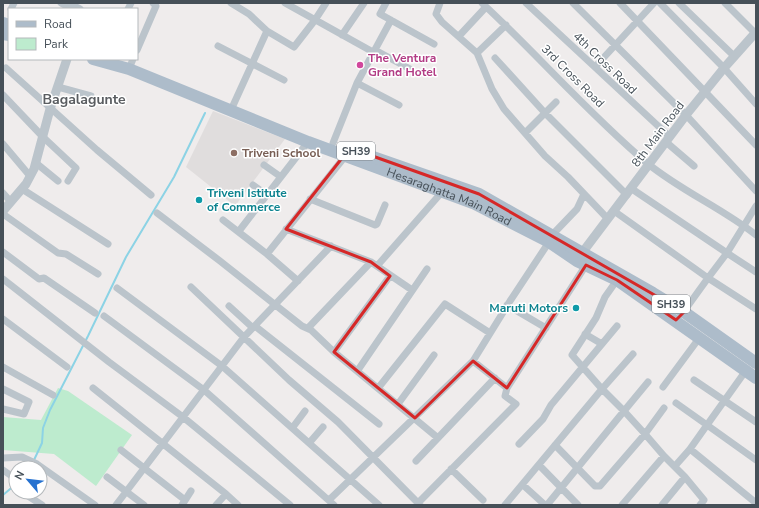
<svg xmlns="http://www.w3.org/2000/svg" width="759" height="508" font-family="'Nunito Sans',sans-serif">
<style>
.education{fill:#e0dddd}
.green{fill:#bdebce}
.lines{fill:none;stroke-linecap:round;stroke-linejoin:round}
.stream{stroke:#8cd3e5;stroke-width:2}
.minor{stroke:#bbc4cb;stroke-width:7}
.tertiary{stroke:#bbc4cb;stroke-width:9}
.primary{stroke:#adbcca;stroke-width:12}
.marked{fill:none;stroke:#d62828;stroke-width:3;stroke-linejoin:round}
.hotel-dot{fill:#d1479c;stroke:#fff;stroke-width:1.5}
.education-dot{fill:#8d6e63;stroke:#fff;stroke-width:1.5}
.culture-dot{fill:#0f9aa8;stroke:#fff;stroke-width:1.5}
.labels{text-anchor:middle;stroke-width:3;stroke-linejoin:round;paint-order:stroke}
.shield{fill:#fff;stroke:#7e848a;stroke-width:1}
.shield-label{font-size:11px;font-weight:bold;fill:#465058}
.hotel-label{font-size:12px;font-weight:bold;fill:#b23c85;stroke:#fff;text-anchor:start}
.street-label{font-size:12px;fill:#465058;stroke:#fff}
.education-label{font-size:12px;font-weight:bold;fill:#785e54;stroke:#fff;text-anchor:start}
.culture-label{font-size:12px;font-weight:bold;fill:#0d838f;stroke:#fff;text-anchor:start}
.quarter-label{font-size:14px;font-weight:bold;fill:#5a5d61;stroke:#fff}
</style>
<rect width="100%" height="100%" fill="#efecec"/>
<path class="education" d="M213 111 285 139 235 206 186 167Z"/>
<path class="green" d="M58 388 68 391 132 435 96 486 54 454 3 450V417L41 420Z"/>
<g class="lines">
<path class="stream" d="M34 460 42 443 43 428 50 410 88 336 126 257 174 177 205 113
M3 495 16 484"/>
<path class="minor" d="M61 3 70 8
M231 3 249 14 267 31 294 47 315 20 326 3
M285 3 373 52
M386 3 380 14 434 44
M440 3 436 14 442 22 477 53
M482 3C538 55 589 114 647 163 681 191 722 208 756 235
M526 3 670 137
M573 3 686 115 756 191
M620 3 756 145
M660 3 724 68 756 104
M679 3 734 56
M725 3 755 33
M72 5 80 9
M11 9 14 3
M128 9 131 3
M506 25 477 53 492 89 504 109 545 156 568 177 608 219
M342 35 364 3
M459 36 486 7
M218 46 284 80
M137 50 156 6 153 3
M375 50 410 69
M495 58 545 113 627 195
M595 67 654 3
M6 68 97 150 151 195
M129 69 133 59
M357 83 399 105
M58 87 91 96
M3 95 43 137 76 168 68 181
M231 110 267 31
M525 133 556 102
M666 142 694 166
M333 143 357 83 391 20
M3 144 30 176
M36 163 58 181
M264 165 281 177
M253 185 267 195
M22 189 108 244
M632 189 727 253 708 278 756 309
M3 193 11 202
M310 199 375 225 377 224 385 205
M756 206 727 253 756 272
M614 211 708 278 682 314
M157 213 220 261 302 326 311 330 334 352 438 438
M3 214 58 253 66 254 98 274
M223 220 267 254 298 281
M286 229 371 262 412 290
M239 231 308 142
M553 234 577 209 584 194
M3 252 39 279 44 278 95 313
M267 254 347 154
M377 266 442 192
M3 279 109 362 183 417 290 505
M191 287 289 380 338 422 420 505
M117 288 222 366 379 505
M507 305 546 328
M229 306 253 328
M104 316 204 390 334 505
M3 319 67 367
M255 326 379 424
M308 328 371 262
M585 334 602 344
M334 352 390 276
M473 361 507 388 586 265
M3 367 53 395
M747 369 707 425 756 460
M358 370 427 269
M694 380 756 422
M379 387 445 304 490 333
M663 387 700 337
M93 388 226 494 216 505
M3 389 29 402 24 414 3 409
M398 404 434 355
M293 427 305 411
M310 442 323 427
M519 444 543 419 551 405 617 326
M555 445 595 486H600L645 434 624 411 648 382
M690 449 756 503
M121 450 185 500
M3 458 22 457 37 464 95 505
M416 461 495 378
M539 465 578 505
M675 466 690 449 707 425 676 403
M451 469 483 500
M3 470 13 477
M107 477 144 505
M685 477 704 500 700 505
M523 485 545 505
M22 492 42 505
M226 494 238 505
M329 500 473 361 510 301 549 242
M418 503 516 404 505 396 507 388
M116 505 244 337 331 246
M182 505 191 491
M505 505 602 389 572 355 596 318 605 297 617 280
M547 505 624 411 602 389 633 354
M622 505 664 456 645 434 664 408
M662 505 685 477 664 456"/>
<path class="tertiary" d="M70 9 73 3
M3 211 26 184 34 169 50 109 67 59
M582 253 686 115 724 68 756 32"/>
<g class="primary">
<path d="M3 23 9 25"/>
<path d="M3 34 9 35"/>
<path id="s1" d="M93 59 129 69 308 142 473 203 549 242 577 261 617 280 756 378"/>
<path d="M347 148 479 194 653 293 684 312 756 363"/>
</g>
</g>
<path class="marked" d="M350 148 479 194 684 312 676 320 617 280 586 265 507 388 473 361 415 418 334 352 390 276 371 262 286 229Z"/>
<circle class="hotel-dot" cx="360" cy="65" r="4"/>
<circle class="education-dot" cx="234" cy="153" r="4"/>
<g class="culture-dot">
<circle cx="199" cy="200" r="4"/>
<circle cx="576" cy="308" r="4"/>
</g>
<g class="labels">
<g class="shield">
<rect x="337" y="142" width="38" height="18" rx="3"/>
<rect x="652" y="295" width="38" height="18" rx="3"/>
</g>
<g class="shield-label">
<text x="356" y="155">SH39</text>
<text x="671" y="308">SH39</text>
</g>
<g class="hotel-label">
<text x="368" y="62">The Ventura<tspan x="368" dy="14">Grand Hotel</tspan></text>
</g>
<g class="street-label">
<text transform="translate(605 63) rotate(44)" y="4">4th Cross Road</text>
<text transform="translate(573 76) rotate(45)" y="4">3rd Cross Road</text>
<text transform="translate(658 134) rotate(-53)" y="4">8th Main Road</text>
<text dy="4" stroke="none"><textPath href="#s1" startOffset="382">Hesaraghatta Main Road</textPath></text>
</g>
<g class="education-label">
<text x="242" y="157">Triveni School</text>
</g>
<g class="culture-label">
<text x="207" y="197">Triveni Istitute<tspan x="207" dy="14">of Commerce</tspan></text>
<text x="568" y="312" text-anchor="end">Maruti Motors</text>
</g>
<g class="quarter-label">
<text x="84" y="104">Bagalagunte</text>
</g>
</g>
<rect width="759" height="508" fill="none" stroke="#465058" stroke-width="8"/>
<rect x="8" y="8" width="130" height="52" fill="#ffffff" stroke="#b5b9bc"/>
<rect x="16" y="21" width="20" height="6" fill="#adbcca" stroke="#b5b9bc"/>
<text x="44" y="28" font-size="12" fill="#465058">Road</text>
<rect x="16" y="38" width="20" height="12" fill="#bdebce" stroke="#b5b9bc"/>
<text x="44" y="48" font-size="12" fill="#465058">Park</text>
<g transform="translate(28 480) rotate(298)"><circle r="19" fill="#ffffff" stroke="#b5b9bc"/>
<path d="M0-3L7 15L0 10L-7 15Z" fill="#2571d0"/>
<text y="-6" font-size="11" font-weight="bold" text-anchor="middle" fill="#465058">N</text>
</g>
</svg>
